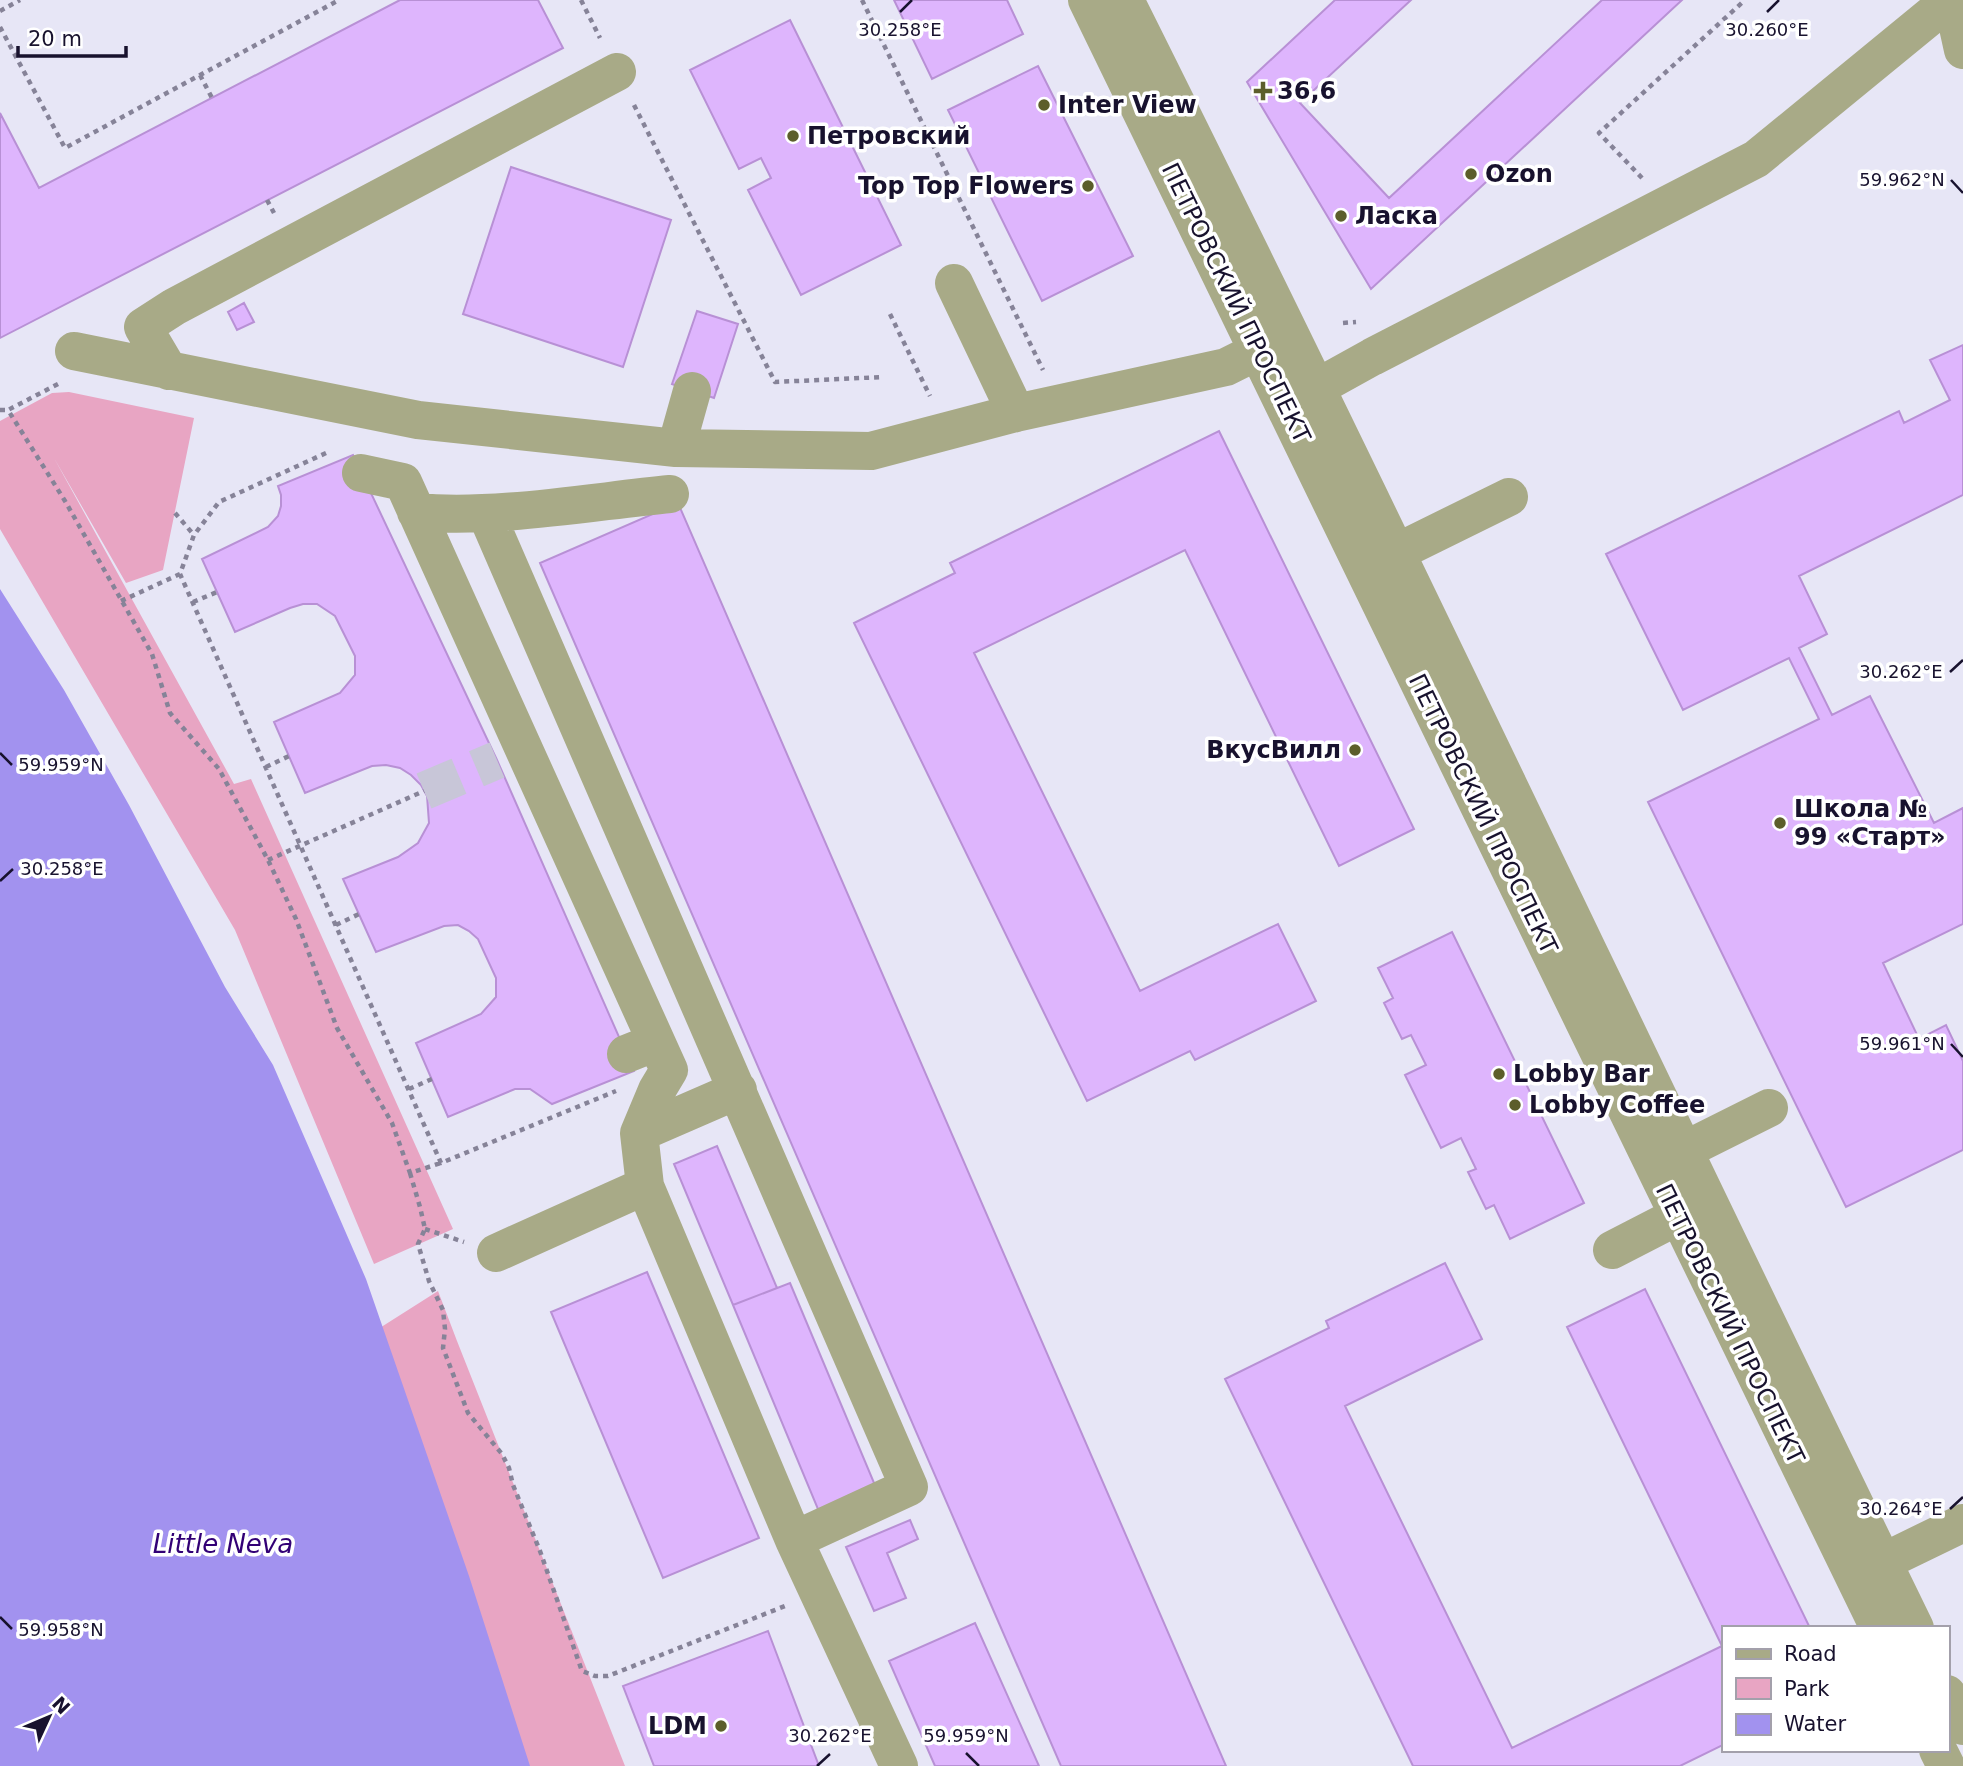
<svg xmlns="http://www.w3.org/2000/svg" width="1963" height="1766" font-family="'DejaVu Sans',sans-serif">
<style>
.green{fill:#e8a5c3}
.water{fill:#a292ef}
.building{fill:#deb5fd;stroke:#b890d5;stroke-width:2}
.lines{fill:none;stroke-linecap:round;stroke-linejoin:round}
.minor-tunnel{stroke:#c8c6d8;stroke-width:38;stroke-dasharray:38 19;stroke-linecap:butt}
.path{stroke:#868398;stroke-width:4.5;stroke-dasharray:5 5;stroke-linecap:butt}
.minor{stroke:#a8aa87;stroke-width:38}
.ticks{fill:none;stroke:#18122e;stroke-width:2.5}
.poi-dot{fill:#5c5e2b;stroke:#fff;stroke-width:2.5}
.labels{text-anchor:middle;stroke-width:7;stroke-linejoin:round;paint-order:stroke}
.poi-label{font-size:24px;font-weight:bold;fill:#18122e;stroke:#fff;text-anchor:start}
.street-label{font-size:24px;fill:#18122e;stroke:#fff}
.water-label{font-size:26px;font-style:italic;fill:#320075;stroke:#fff}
.ticks-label{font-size:18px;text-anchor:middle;fill:#18122e;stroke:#fff;stroke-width:7;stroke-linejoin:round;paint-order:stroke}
</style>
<rect width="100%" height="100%" fill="#e7e6f6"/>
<path class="green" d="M69 392 194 418 163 570 126 583 54 458 234 784 251 779 453 1229 374 1264 235 930 0 529V421L52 393Z
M438 1291 457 1341 625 1766H527L375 1331Z"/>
<path class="water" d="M0 589 64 690 129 805 225 987 273 1065 366 1279 469 1576 530 1766H0Z"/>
<path class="building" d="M400 0H538L563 48 0 338V113L39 188Z
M894 0H1007L1023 34 932 79Z
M1335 0H1411L1300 103 1389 198 1602 0H1682L1371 289 1247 82Z
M790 20 901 245 801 295 748 190 771 178 761 158 739 169 690 70Z
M1038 66 1133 256 1042 301 948 110Z
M511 167 671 220 623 367 463 314Z
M244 303 254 322 237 330 228 312Z
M697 311 738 324 714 398 672 384Z
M1963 345V495L1799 576 1827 634 1799 648 1832 715 1870 696 1934 823 1963 808V924L1883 963 1919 1039 1946 1025 1963 1061V1150L1846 1207 1648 802 1819 719 1789 658 1683 710 1606 554 1899 411 1904 423 1950 400 1930 360Z
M1219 431 1414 829 1339 866 1185 550 974 653 1140 991 1278 924 1316 1001 1195 1060 1190 1051 1087 1101 854 623 955 573 950 563Z
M353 455 497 760 634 1071 552 1104 530 1089H515L448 1117 416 1043 481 1014 496 997V978L478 939 469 931 458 925 444 926 376 952 343 879 398 857 418 843 429 823 427 796 421 785 411 775 400 768 386 765 372 766 305 793 274 722 340 693 355 675V656L335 616 317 604H303L290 608 235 632 202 559 268 527 278 516 281 506V495L278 486Z
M678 503 1226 1766H1061L995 1614 540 563Z
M1452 932 1584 1203 1510 1239 1494 1205 1486 1209 1468 1172 1476 1169 1461 1138 1441 1148 1405 1075 1426 1065 1411 1035 1402 1039 1384 1003 1393 998 1378 968Z
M717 1146 777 1288 733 1305 674 1164Z
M1445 1263 1482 1339 1345 1406 1512 1748 1722 1646 1567 1327 1645 1289 1810 1628H1723V1745L1680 1766H1413L1225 1379 1329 1328 1326 1321Z
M647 1272 759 1538 663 1578 551 1312Z
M790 1283 877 1490 820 1514 733 1305Z
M910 1520 918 1539 887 1553 906 1598 874 1611 846 1547Z
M975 1623 1039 1766H935L889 1661Z
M768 1631 819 1766H654L623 1686Z"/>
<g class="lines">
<path class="minor-tunnel" d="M424 791 497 760"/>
<path class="path" d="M581 0 600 38
M862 0 1043 370
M0 11 20 0
M0 27 65 148 339 0
M200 75 212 98
M634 105 775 382 883 377
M1642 178 1599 133 1745 0
M267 200 274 213
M890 314 930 396
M1343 323 1356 322
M58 384 8 410 65 501 152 654 170 713 219 769 268 860 296 919 337 1028 392 1123 410 1173 441 1163
M0 410H8
M326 453 219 502 194 535 180 574 441 1163 616 1091
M175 513 194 535
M121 601 180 574
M193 602 217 592
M266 767 289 756
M268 860 424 791
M336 925 359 914
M409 1089 432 1079
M410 1173 420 1207 425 1229 418 1244 429 1281 443 1310 445 1329 443 1348 468 1413 502 1454 509 1468 513 1485 540 1551 582 1671 595 1676H608L785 1606
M425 1229 464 1242"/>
<path class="minor" d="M1087 0 1879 1628
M1125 0C1395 540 1650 1086 1915 1628
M1952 0 1963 50
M954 283 1016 413
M74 351 418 420 676 448 871 451 1016 413 1226 367 1282 339
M169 371 143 327 174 307 617 72
M1316 388 1372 357 1756 159 1950 0
M676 448 692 391
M361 473 403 482 669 1070 657 1090 639 1133
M416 512C497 519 589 502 670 494
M486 513 909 1487 794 1540
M1373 564 1509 497
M626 1054 656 1042
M738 1090 639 1133 645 1186 794 1540 899 1766
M1661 1162 1769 1108
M1612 1250 1678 1216
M496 1253 645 1186
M1883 1562 1963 1523
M1947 1694 1963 1726
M1938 1750 1946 1766"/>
</g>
<path class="ticks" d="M900 12 912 0M1767 12 1779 0M1951 180 1963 193M1950 672 1963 660M0 753 12 765M0 881 13 869M1951 1044 1963 1057M1950 1509 1963 1497M0 1617 12 1629M966 1753 979 1766M817 1766 830 1754"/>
<g class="poi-dot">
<path d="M1259.5 80.5h7v7h7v7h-7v7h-7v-7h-7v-7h7z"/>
<circle cx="1044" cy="105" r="7"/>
<circle cx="793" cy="136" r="7"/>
<circle cx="1471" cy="174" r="7"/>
<circle cx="1088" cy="186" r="7"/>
<circle cx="1341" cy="216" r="7"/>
<circle cx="1355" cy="750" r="7"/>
<circle cx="1780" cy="823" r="7"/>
<circle cx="1499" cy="1074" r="7"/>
<circle cx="1515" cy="1105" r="7"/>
<circle cx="721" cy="1726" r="7"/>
</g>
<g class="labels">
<g class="poi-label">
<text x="1277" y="99">36,6</text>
<text x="1058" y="113">Inter View</text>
<text x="807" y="144">Петровский</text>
<text x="1485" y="182">Ozon</text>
<text x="1074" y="194" text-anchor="end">Top Top Flowers</text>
<text x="1355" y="224">Ласка</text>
<text x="1341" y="758" text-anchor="end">ВкусВилл</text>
<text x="1794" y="817">Школа №<tspan x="1794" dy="28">99 «Старт»</tspan></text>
<text x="1513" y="1082">Lobby Bar</text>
<text x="1529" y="1113">Lobby Coffee</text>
<text x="707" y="1734" text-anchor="end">LDM</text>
</g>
<g class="street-label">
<text transform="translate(1236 303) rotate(64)" y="8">ПЕТРОВСКИЙ ПРОСПЕКТ</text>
<text transform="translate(1483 814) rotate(64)" y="8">ПЕТРОВСКИЙ ПРОСПЕКТ</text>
<text transform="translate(1730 1324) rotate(64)" y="8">ПЕТРОВСКИЙ ПРОСПЕКТ</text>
</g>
<g class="water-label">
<text x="223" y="1553">Little Neva</text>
</g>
</g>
<g class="ticks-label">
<text x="900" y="36">30.258°E</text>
<text x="1767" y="36">30.260°E</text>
<text x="1902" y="186">59.962°N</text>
<text x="1901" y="678">30.262°E</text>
<text x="61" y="771">59.959°N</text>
<text x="62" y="875">30.258°E</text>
<text x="1902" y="1050">59.961°N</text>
<text x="1901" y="1515">30.264°E</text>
<text x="61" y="1636">59.958°N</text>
<text x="966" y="1742">59.959°N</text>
<text x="830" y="1742">30.262°E</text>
</g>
<rect x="1722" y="1626" width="228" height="126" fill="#ffffff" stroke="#a3a0ab" stroke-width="2"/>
<rect x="1736" y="1649" width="35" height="10" fill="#a8aa87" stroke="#a3a0ab" stroke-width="2"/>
<text x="1784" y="1661" font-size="21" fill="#18122e">Road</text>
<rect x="1736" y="1678" width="35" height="21" fill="#e8a5c3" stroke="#a3a0ab" stroke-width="2"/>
<text x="1784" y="1696" font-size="21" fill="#18122e">Park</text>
<rect x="1736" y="1714" width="35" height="21" fill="#a292ef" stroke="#a3a0ab" stroke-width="2"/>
<text x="1784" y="1731" font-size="21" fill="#18122e">Water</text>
<g transform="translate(49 1717) rotate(46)" stroke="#ffffff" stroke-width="5" paint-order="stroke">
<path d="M0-5L12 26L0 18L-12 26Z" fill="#18122e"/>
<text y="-10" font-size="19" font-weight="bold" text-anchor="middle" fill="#18122e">N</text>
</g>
<path d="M18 46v10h108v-10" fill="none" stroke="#18122e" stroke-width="3.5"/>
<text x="28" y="46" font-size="21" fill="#18122e" stroke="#ffffff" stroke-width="5" paint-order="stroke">20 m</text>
</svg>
